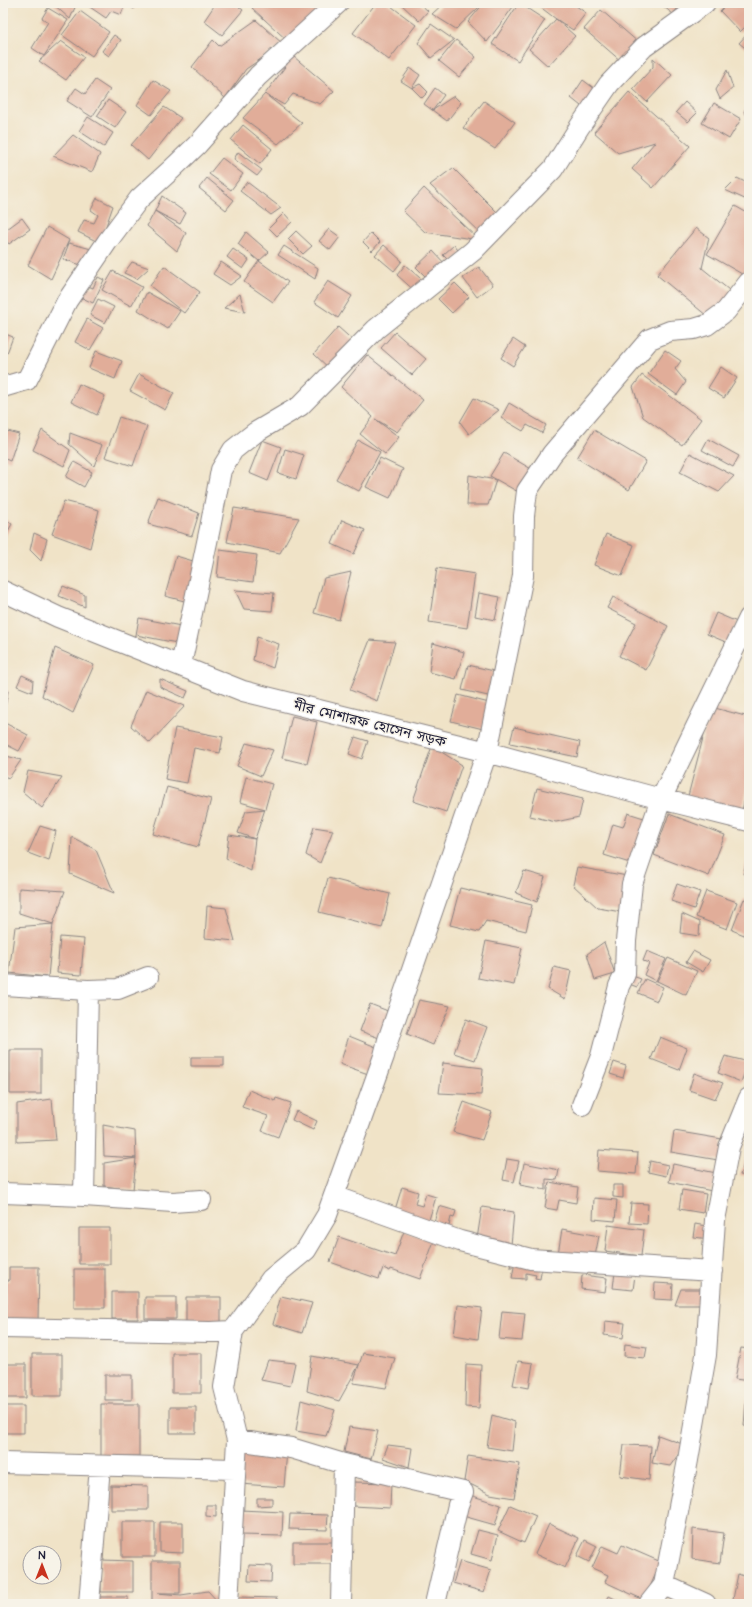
<svg xmlns="http://www.w3.org/2000/svg" width="752" height="1607" font-family="'Architects Daughter','Noto Sans Bengali',sans-serif">
<style>
.building{fill:#e1ad99}
.lines{fill:none;stroke-linecap:round;stroke-linejoin:round}
.minor-casing{stroke:#898281;stroke-width:22}
.minor{stroke:#fff;stroke-width:20}
.labels{text-anchor:middle;stroke-width:3;stroke-linejoin:round;paint-order:stroke}
.street-label{font-size:14px;fill:#22223b;stroke:#f7f3e8}
</style>
<rect width="100%" height="100%" fill="#f7f3e8"/>
<filter id="ink" filterUnits="userSpaceOnUse"><feTurbulence type="fractalNoise" baseFrequency=".025" numOctaves="2"/><feDisplacementMap in="SourceGraphic" scale="8" xChannelSelector="R" yChannelSelector="G"/><feConvolveMatrix kernelMatrix="1 2 1 2 8 2 1 2 1" color-interpolation-filters="sRGB"/></filter>
<filter id="wash" filterUnits="userSpaceOnUse"><feTurbulence type="fractalNoise" baseFrequency=".012" numOctaves="4" result="noise"/><feDisplacementMap in="SourceGraphic" scale="16" xChannelSelector="R" yChannelSelector="G"/><feGaussianBlur stdDeviation="0.9" result="paint"/><feColorMatrix in="noise" values="0 0 0 0 0 0 0 0 0 0 0 0 0 0 0 0 0 1.4 0 .05"/><feComposite in="paint" operator="in"/></filter>
<g filter="url(#wash)">
<rect width="100%" height="100%" fill="#f0e3c7"/>
<g id="blocks">
<path class="building" d="M52 3H74L76 5 70 19Z
M84 3H119L124 7 121 15 111 11 106 18Z
M124 3H138L134 9Z
M216 3H234L243 10 222 35 204 21Z
M257 3H309L320 10 312 3H334L289 42 252 8Z
M376 3H387L416 25 389 60 353 33Z
M400 3H419L428 11 419 21Z
M444 3H472L480 6 456 29 432 14Z
M484 3H516L487 42 468 22Z
M519 3 545 20 518 61 492 44Z
M535 3H572L586 13 573 30 556 19Z
M659 3H682L673 14Z
M728 3H749V23L740 32 720 11Z
M48 8 68 20 44 56 32 48 48 22 42 18Z
M601 10 639 43 622 62 584 29Z
M80 11 109 32 92 56 62 35Z
M556 19 575 36 548 66 529 49Z
M256 20 283 44 246 69 225 98 192 67 213 40 219 46Z
M431 24 454 40 431 58 418 43Z
M749 32V51L739 43Z
M114 35 121 40 109 56 102 51Z
M456 40 476 57 459 77 439 61Z
M61 41 84 57 66 80 39 61Z
M293 56 334 91 320 104 293 94 284 105 265 94Z
M653 58 672 75 647 102 633 89 653 67Z
M410 68 420 75 412 88 401 81Z
M727 70 733 88 720 99 716 90Z
M95 80 110 90 92 117 67 101 76 88 85 94Z
M153 80 171 91 151 115 137 105Z
M583 80 599 92 586 110 571 98Z
M420 84 428 92 422 98 412 88Z
M435 88 444 95 433 110 454 96 461 103 447 121 424 104Z
M629 92 690 146 653 188 632 169 655 142 618 153 594 132Z
M265 94 302 123 278 144 243 118Z
M108 100 126 112 115 128 97 116Z
M484 101 515 122 495 149 463 128Z
M685 102 697 113 688 122 676 112Z
M749 102V118L744 112Z
M714 103 741 119 729 139 702 123Z
M164 107 181 118 148 160 131 145Z
M88 117 113 133 104 147 79 131Z
M243 125 272 149 260 164 231 140Z
M73 135 100 154 92 172 53 156Z
M238 152 262 170 257 176 234 159Z
M222 158 243 174 231 190 209 174Z
M453 168 503 218 482 235 430 185Z
M207 178 234 200 226 210 199 188Z
M737 178 749 184V201L725 190Z
M247 182 281 208 271 215 240 191Z
M424 188 479 240 425 232 403 211Z
M162 196 186 213 180 224 155 211Z
M97 198 113 206 100 243 78 232 84 220 94 223 98 215 91 210Z
M735 206 749 214V278L707 254Z
M155 211 186 233 177 251 147 226Z
M284 213 292 222 277 236 269 228Z
M22 218 30 229 9 244 3 237V232Z
M47 227 69 240 51 279 28 265Z
M696 228 709 238 702 268 734 294 712 320 657 275Z
M329 229 340 237 330 250 319 241Z
M296 231 312 246 303 254 288 239Z
M246 232 269 252 259 261 238 244Z
M371 233 380 242 372 251 363 242Z
M69 243 95 250 87 267 63 259Z
M384 245 402 261 394 271 375 255Z
M454 245 461 254 451 263 443 255Z
M284 246 318 268 315 279 278 255Z
M233 249 249 260 243 269 227 257Z
M433 251 446 265 430 281 416 267Z
M259 261 288 282 273 302 244 282Z
M132 262 149 268 137 279 124 273Z
M221 262 242 276 230 285 213 274Z
M405 265 427 284 418 294 397 275Z
M164 266 200 292 184 313 150 286Z
M479 267 493 285 477 297 463 278Z
M113 271 142 287 131 306 102 290Z
M98 277 104 280 93 303 76 295 81 283 93 288Z
M328 281 352 296 338 318 314 302Z
M455 283 469 297 452 313 438 299Z
M147 292 180 311 168 329 138 310Z
M240 294 245 312 224 308Z
M98 299 114 307 105 323 90 315Z
M87 319 103 328 90 350 75 342Z
M338 327 357 344 332 371 314 354Z
M395 332 426 359 412 375 381 348Z
M3 333 13 337 7 353 3 352Z
M513 339 525 347 513 366 501 358Z
M665 350 681 361 675 369 686 382 677 395 648 374Z
M96 351 122 361 115 379 89 368Z
M367 355 423 400 397 432 375 419 399 437 385 454 360 434 373 417 341 387Z
M721 367 737 378 724 398 708 388Z
M139 374 174 393 165 410 130 391Z
M642 375 701 419 682 445 643 417 633 387Z
M79 384 105 396 97 415 71 402Z
M474 398 499 410 469 434 460 422Z
M509 403 546 425 542 433 527 425 523 431 501 418Z
M119 417 147 426 133 466 105 457Z
M3 430 19 434 10 461 3 458Z
M42 430 70 450 64 466 33 450Z
M594 430 646 461 629 490 577 458Z
M70 433 102 445 94 466 69 444Z
M708 439 739 456 733 467 702 450Z
M262 440 281 447 268 481 249 473Z
M358 440 380 452 359 491 336 479Z
M285 449 304 455 296 479 278 473Z
M504 453 533 470 520 493 490 476Z
M690 453 734 476 719 492 680 472Z
M380 458 403 469 390 498 366 487Z
M74 462 92 472 84 487 66 477Z
M469 475 496 480 488 505H467Z
M158 497 199 513 192 536 148 524Z
M64 501 99 510 90 548 52 534Z
M234 508 299 518 280 553 227 542Z
M3 518 12 524 3 540V536H5L3 534Z
M342 520 365 530 354 554 332 544Z
M34 533 47 539 41 561 30 550Z
M606 534 634 545 622 576 594 565Z
M220 550 257 555 253 582 217 577Z
M176 556 200 563 188 602 165 596Z
M437 568 475 574 467 628 429 622Z
M351 572 339 620 314 613 324 578Z
M63 586 85 595V607L59 596Z
M235 590 274 593 272 611 244 609Z
M479 593 500 597 495 620 475 616Z
M613 597 668 626 646 670 619 656 636 623 607 608Z
M716 613 737 622 728 643 707 634Z
M139 618 181 626 177 643 136 635Z
M257 637 279 644 273 668 253 660Z
M370 640 395 642 377 701 350 690Z
M433 643 464 652 456 679 429 672Z
M55 648 94 665 73 713 42 696Z
M468 665 494 671 488 696 462 690Z
M22 675 33 680 32 692 17 686Z
M160 679 188 691 185 698 160 687Z
M3 690 8 691 4 713H3Z
M146 690 185 706 150 743 131 726Z
M458 695 489 703 483 729 451 721Z
M711 707 749 717V783L742 810 688 796Z
M292 716 317 722 307 764 282 758Z
M3 722 28 735 19 751 3 743Z
M514 727 580 742 577 757 510 743Z
M175 728 223 737 220 753 194 748 187 783 165 779Z
M355 737 368 741 362 759 349 754Z
M246 743 273 750 261 776 237 766Z
M432 746 462 765 446 812 413 801Z
M3 755 21 760 9 778 3 776Z
M28 771 62 777 42 808 23 792Z
M246 777 272 784 265 809 255 839 238 833 246 811 265 809 240 802Z
M167 787 211 799 198 847 153 834Z
M537 788 583 799 579 817 556 822 530 816Z
M628 813 647 819 633 864 604 855 613 824 623 827Z
M669 814 725 835 709 876 654 855Z
M40 826 56 831 49 861 28 853Z
M314 827 333 830 320 863 306 855Z
M229 835 255 839 251 871 226 859Z
M72 837 96 850 114 893 70 874Z
M749 854V875L743 874Z
M577 867 633 877 627 913 598 908 573 885Z
M524 871 545 877 537 902 516 893Z
M328 878 390 894 382 928 319 912Z
M677 884 700 892 694 909 671 901Z
M19 888 65 891 53 924 48 977 9 973 15 927 53 924 19 913Z
M460 888 532 905 526 931 486 921 479 932 450 925Z
M706 891 737 902 727 929 696 917Z
M744 899 749 901V937L732 930Z
M207 906 226 908 235 941 205 938Z
M682 914 700 922 699 936 680 933Z
M60 937 84 939 81 975 57 973Z
M486 941 522 948 514 985 478 978Z
M604 942 615 974 595 980 587 954Z
M647 951 666 959 656 981 644 975 649 963 643 961Z
M693 951 710 960 703 972 686 962Z
M668 958 697 971 686 995 657 981Z
M554 967 571 971 565 999 548 989Z
M627 974 641 979 637 987 624 982Z
M645 979 663 987 657 1001 638 993Z
M419 1000 450 1006 433 1045 407 1034Z
M370 1004 393 1013 382 1039 360 1031Z
M466 1019 487 1027 475 1060 454 1053Z
M349 1036 381 1049 371 1075 340 1064Z
M660 1037 687 1048 679 1070 651 1059Z
M10 1050H41V1094H10Z
M725 1056 749 1062 741 1082 718 1073Z
M191 1057H224V1066H191Z
M614 1062 626 1066 623 1078 610 1074Z
M443 1063 483 1068 481 1095 439 1093Z
M694 1073 723 1083 715 1099 689 1090Z
M249 1090 275 1101 276 1098 291 1103 278 1137 262 1131 268 1116 242 1107Z
M52 1099 56 1140 17 1142V1104Z
M464 1102 492 1112 482 1140 453 1132Z
M296 1111 317 1121 313 1130 292 1120Z
M103 1125 135 1131 136 1158 133 1190 104 1186V1163L136 1158 104 1156Z
M674 1131 722 1139 724 1161 671 1152Z
M599 1150 638 1153 636 1174 597 1171Z
M749 1151V1176L740 1175Z
M507 1159 519 1161 514 1182 503 1180Z
M650 1161 668 1165 666 1176 648 1172Z
M524 1163 559 1170 557 1180 546 1179V1190L520 1185Z
M673 1164 716 1173 712 1191 669 1182Z
M549 1182 578 1187 576 1203 559 1200 557 1210 545 1208Z
M613 1185H623V1198L613 1197Z
M402 1187 418 1192 415 1204 422 1206 426 1194 436 1197 428 1223 394 1213Z
M682 1190 706 1194 703 1213 679 1209Z
M594 1198 617 1200 615 1221 593 1219Z
M631 1203 648 1204 647 1224 629 1223Z
M439 1206 456 1211 454 1218 451 1217 449 1226 434 1222Z
M482 1207 514 1212 511 1245 477 1239Z
M695 1224 712 1227 710 1239 693 1237Z
M608 1225 644 1230 641 1256 605 1251Z
M79 1228H110V1264H79Z
M562 1229 599 1236 594 1261 558 1254Z
M404 1231 434 1241 420 1279 391 1269 390 1271 383 1268 379 1279 330 1262 339 1237 395 1256Z
M512 1256 542 1265 540 1279 535 1278 536 1275 526 1273V1279L512 1278 514 1267H510Z
M9 1267H39L38 1320 5 1319V1281H9Z
M74 1269H105V1308H74Z
M615 1272 635 1275 633 1290 613 1288Z
M582 1275 607 1278 605 1292 581 1289Z
M655 1283 673 1284 672 1300 654 1299Z
M681 1289H700V1305H675Z
M112 1292H138V1319H112Z
M281 1296 312 1303 302 1333 273 1324Z
M145 1297H176V1319H145Z
M186 1297H221V1323H186Z
M458 1305 482 1308 478 1339 454 1335Z
M502 1311 525 1313 522 1341 499 1339Z
M605 1321 625 1323 623 1338 604 1335Z
M625 1344 647 1347 645 1358 624 1356Z
M741 1348 749 1349V1381L735 1379Z
M172 1353H201V1393H172Z
M363 1353 395 1358 386 1388 353 1383 359 1365 339 1401 307 1391 312 1356 359 1365Z
M32 1354H62V1396H32Z
M268 1360 295 1363 290 1386 261 1380Z
M518 1361 533 1363 529 1388 513 1385Z
M3 1364H26V1398H3Z
M466 1364 481 1365 479 1408 465 1407Z
M105 1375H132V1400H105Z
M301 1400 335 1410 326 1436 296 1431Z
M746 1401H749V1427L744 1426Z
M101 1404H139V1456H101Z
M3 1406H24V1433H3Z
M170 1407H196V1433H170Z
M492 1415 515 1422 512 1451 487 1447Z
M349 1427 378 1431 371 1459 344 1452Z
M658 1435 685 1445 670 1466 652 1463Z
M388 1445 412 1448 409 1467 383 1458Z
M624 1445 651 1446 649 1480 620 1476Z
M243 1447 287 1450 284 1487 240 1484Z
M468 1456 520 1464 514 1498 490 1494 464 1481Z
M353 1482 391 1483 390 1508 353 1506Z
M111 1485 148 1486V1510H111Z
M470 1495 501 1505 495 1525 463 1516Z
M257 1498H272V1505L257 1506Z
M206 1505H216V1517L206 1516Z
M510 1505 536 1516 524 1543 498 1531Z
M240 1510 283 1512 282 1536 240 1535Z
M290 1514 328 1515 327 1530 289 1529Z
M122 1522H155V1557H122Z
M160 1522H183V1553L160 1552Z
M549 1524 579 1538 565 1568 535 1554Z
M693 1529 724 1533 720 1563 692 1559Z
M478 1530 498 1535 492 1560 471 1554Z
M585 1540 597 1546 589 1562 577 1556Z
M293 1542H337V1564H293Z
M622 1545 661 1562 644 1600 605 1582 608 1575 592 1568 602 1546 618 1553Z
M101 1560 133 1561V1592H101Z
M152 1561H180V1593H157L181 1595 208 1591 220 1604H152Z
M460 1561 491 1570 484 1592 453 1583Z
M249 1565 272 1566 271 1582 248 1581Z
M738 1574 749 1578V1604H732Z
M609 1596 625 1604H605Z
M96 1597H128V1604H96Z
M238 1597 277 1598V1604H237Z"/>
</g>
</g>
<g filter="url(#ink)">
<use href="#blocks" fill-opacity="0" stroke="#898281" stroke-width="1"/>
<g class="lines">
<defs>
<path id="minor" d="M3 387 27 380 67 301 107 242 139 199 172 169 198 144 258 76 338 3
M3 591 58 617 243 691 487 752 661 799 749 821
M181 665 210 528 221 470 233 450 256 432 300 406 376 329 473 251 553 169 580 126 609 84 644 47 705 3
M3 985 88 990 118 989 148 977
M582 1105 601 1056 619 986 625 974 626 941 632 884 661 799 749 618
M3 1193 84 1196 173 1202 201 1200
M84 1196 88 990
M334 1196 460 1241 531 1259 712 1271
M3 1328 210 1332 233 1331 224 1387 237 1440 228 1604
M233 1331 271 1279 306 1250 327 1215 384 1056 388 1040 487 752 523 576 524 516 527 491 552 454 650 339 670 331 694 329 707 325 726 311 749 282
M237 1440 291 1448 344 1464 463 1492 458 1505 435 1604
M3 1463 235 1469
M664 1585 706 1604
M89 1604 100 1466
M341 1604 344 1464
M649 1604 664 1585 688 1460 706 1355 715 1220 729 1147 749 1098"/>
</defs>
<use href="#minor" class="minor-casing"/>
<use href="#minor" class="minor"/>
</g>
</g>
<g class="labels">
<g class="street-label">
<text transform="translate(370 723) rotate(14)" y="5">মীর মোশারফ হোসেন সড়ক</text>
</g>
</g>
<rect width="752" height="1607" fill="none" stroke="#f7f3e8" stroke-width="16"/>
<g transform="translate(42 1565)"><circle r="19" fill="#f7f3e8" stroke="#a29fa3"/>
<path d="M0-3L7 15L0 10L-7 15Z" fill="#c8321e"/>
<text y="-6" font-size="11" font-weight="bold" text-anchor="middle" fill="#22223b">N</text>
</g>
</svg>
